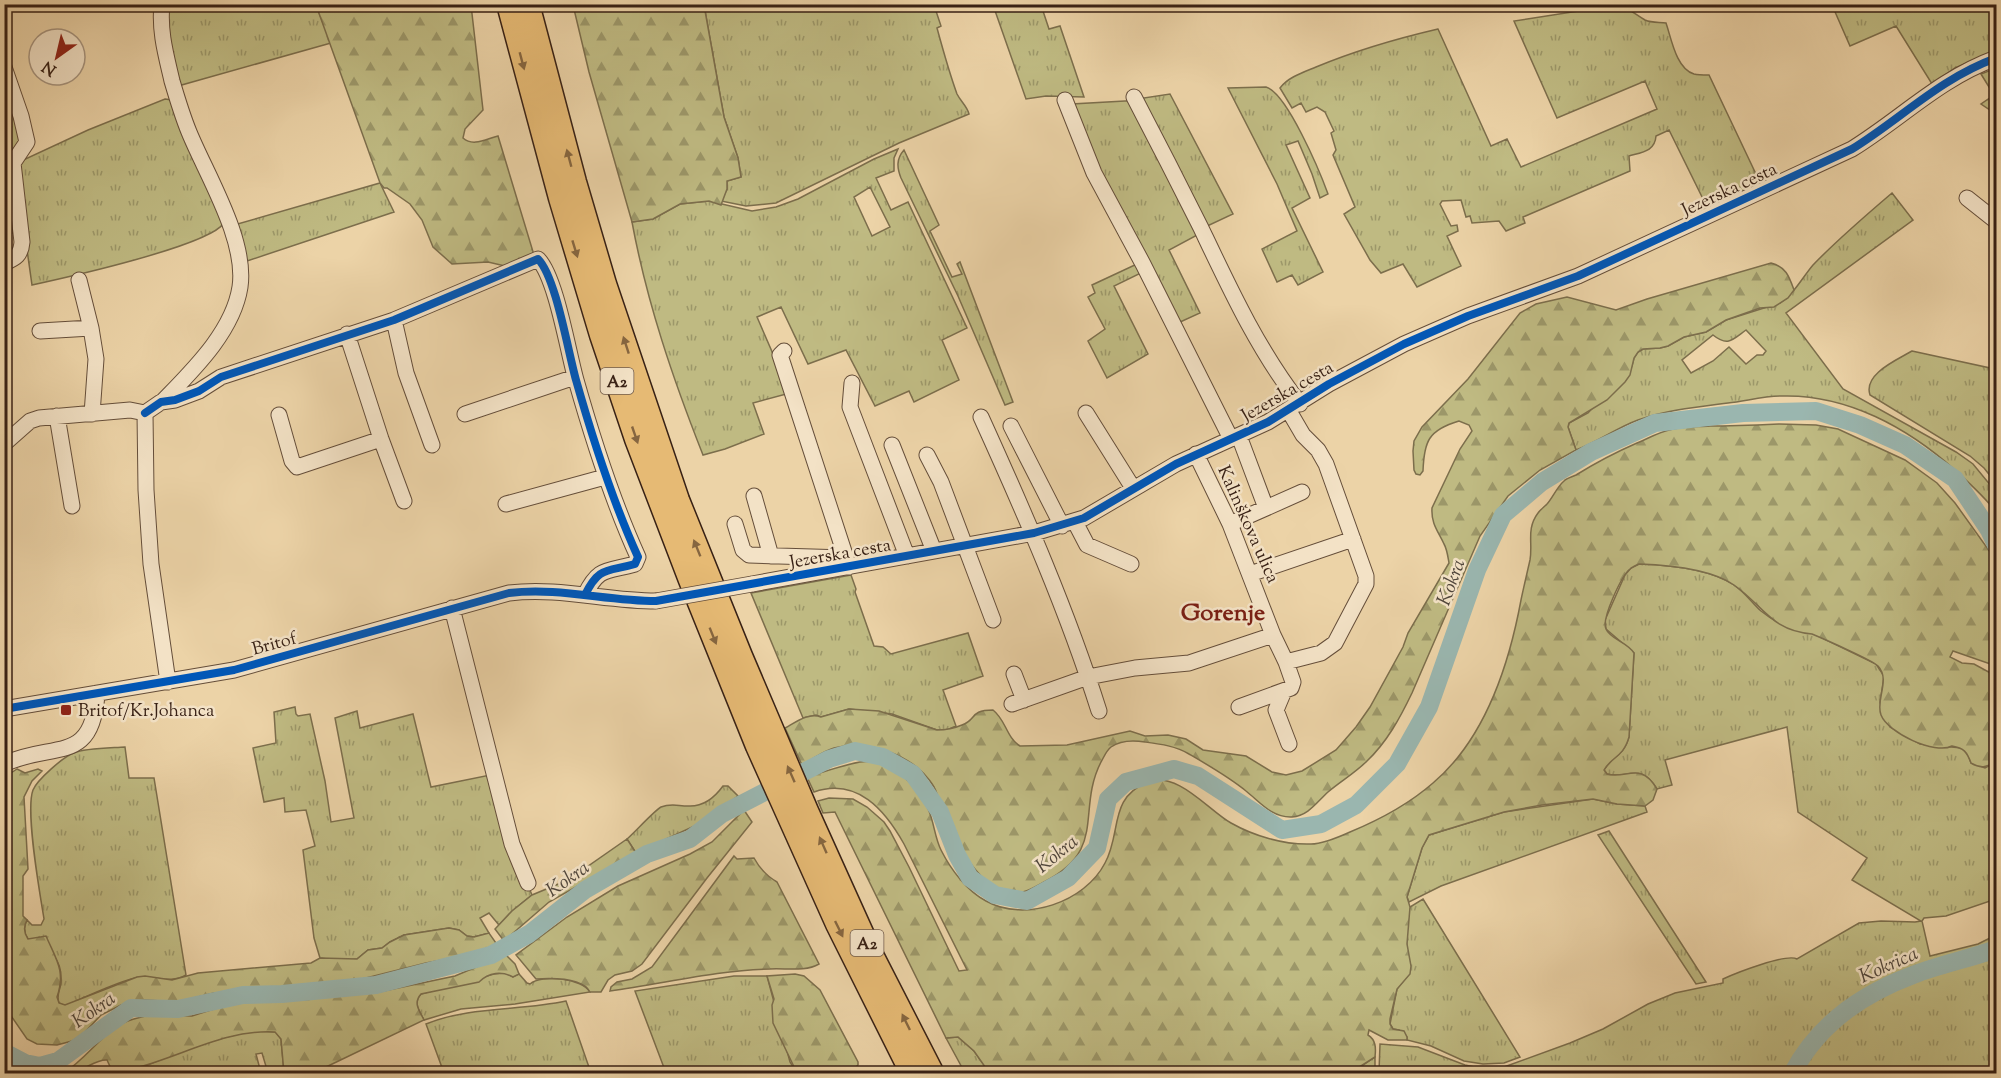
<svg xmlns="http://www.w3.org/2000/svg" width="2001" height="1078" font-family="'Sorts Mill Goudy',serif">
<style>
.grass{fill:url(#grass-tufts);stroke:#7c6e4c;stroke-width:1.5;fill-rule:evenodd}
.forest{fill:url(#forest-firs);stroke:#7c6e4c;stroke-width:1.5}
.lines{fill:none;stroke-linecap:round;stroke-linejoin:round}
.river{stroke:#9ab6af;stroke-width:18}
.minor-casing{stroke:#654e3a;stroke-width:17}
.highway-casing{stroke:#382115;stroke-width:25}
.minor{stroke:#f3e2c6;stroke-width:15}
.highway{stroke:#e6ba74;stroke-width:22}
.minor-bridge-casing{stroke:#654e3a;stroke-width:17;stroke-linecap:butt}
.minor-bridge{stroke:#f3e2c6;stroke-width:15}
.cycleway-casing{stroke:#f3e2c6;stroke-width:11}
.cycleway{stroke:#0057b8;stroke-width:8}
.oneway{fill:#866640}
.poi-dot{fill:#8f2418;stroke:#f3e2c6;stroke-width:2}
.labels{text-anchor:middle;stroke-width:5;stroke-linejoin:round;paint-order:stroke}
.shield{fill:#f3e2c6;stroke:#705b4a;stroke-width:1.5}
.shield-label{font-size:16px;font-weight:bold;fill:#382115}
.street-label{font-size:18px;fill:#382115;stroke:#f3e2c6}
.poi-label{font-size:18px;fill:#382115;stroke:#f3e2c6;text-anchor:start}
.water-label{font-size:20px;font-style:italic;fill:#50463c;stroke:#f3e2c6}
.district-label{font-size:24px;font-weight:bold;fill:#7a1f14;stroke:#f3e2c6}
</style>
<defs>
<pattern id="grass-tufts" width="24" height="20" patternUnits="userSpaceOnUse" patternTransform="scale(1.5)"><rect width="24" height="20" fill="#bfba82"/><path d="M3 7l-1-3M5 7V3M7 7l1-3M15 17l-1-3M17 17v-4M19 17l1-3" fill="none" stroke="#9c9769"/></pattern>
<pattern id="forest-firs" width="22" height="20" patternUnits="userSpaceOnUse" patternTransform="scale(1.5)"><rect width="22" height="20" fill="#bfba82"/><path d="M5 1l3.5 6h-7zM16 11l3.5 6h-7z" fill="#9c9769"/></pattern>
</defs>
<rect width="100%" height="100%" fill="#ecd3a7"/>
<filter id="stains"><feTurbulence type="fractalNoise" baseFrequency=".00333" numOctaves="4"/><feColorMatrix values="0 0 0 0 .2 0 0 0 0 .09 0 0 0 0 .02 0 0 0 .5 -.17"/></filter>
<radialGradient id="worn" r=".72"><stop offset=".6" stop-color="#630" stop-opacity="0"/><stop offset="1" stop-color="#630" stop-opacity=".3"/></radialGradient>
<path class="grass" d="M166 5H316L331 43 178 86 170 61Z
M704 5H934L941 26 937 28C943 50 949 72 957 94 961 102 967 106 969 114L899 143 776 203 746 206 721 201 727 189V181L741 177 738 158 724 117Z
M993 5H1041L1049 29 1060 26 1084 97 1046 96 1026 99Z
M1617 5C1629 8 1635 14 1645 20 1652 23 1659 22 1666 23 1671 37 1676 69 1694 74 1698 75 1704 75 1709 75L1755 172 1759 185 1708 209 1669 130 1656 136C1655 151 1643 152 1629 156L1630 171 1523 217 1525 223 1506 231 1499 221 1472 223 1470 216 1466 217 1461 200 1442 201 1440 204 1451 226 1457 225 1458 231 1447 236 1461 266 1417 287 1403 264 1381 273 1370 260 1344 214 1355 207 1333 155 1336 150 1331 133 1334 131 1325 112 1317 107 1306 112 1301 103 1292 108 1280 88C1288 77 1304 72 1316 67 1357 50 1395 39 1438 29L1491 146 1507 139 1521 167 1657 109 1645 81 1557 118 1514 21Z
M1832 5H1987L1996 19V51L1955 68 1932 84 1896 26 1850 46Z
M1996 68V114L1981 104 1994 95 1981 74Z
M4 78 21 147 19 233H5Z
M1266 87C1287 93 1320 172 1328 194L1320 198 1312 174 1298 141 1286 145 1310 198 1292 208 1323 272 1298 285 1292 275 1277 282 1262 249 1297 231 1277 184 1228 88Z
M1170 94 1233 214 1203 228 1137 99Z
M165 99 172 100 224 223C209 246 64 278 32 285L16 172 21 161 88 130Z
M1125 101H1132L1201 233 1169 250 1200 313 1178 323 1116 211 1072 104Z
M898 149 894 158V171L876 178 891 210 908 202 967 328 942 340 959 380 914 402 909 391 875 406 846 350 808 364 781 307 757 317 790 393 753 403 764 434 725 449 703 455C673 379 647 303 632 222L653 219 680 204 709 201 752 211 776 207 798 199 874 159ZM870 187 890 227 872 236 854 197Z
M904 150 939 225 930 231 952 277 962 274 957 264 960 262 1013 402 1005 405 958 296 901 178C897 168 896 159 904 150Z
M380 183 394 212 244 262 234 225Z
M1892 193 1913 220 1786 313 1843 389 1956 452 1973 464 1996 492V512C1985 497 1969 483 1955 470 1908 428 1847 394 1782 396 1764 396 1746 401 1728 403 1697 407 1667 410 1638 420 1616 428 1598 442 1576 450L1568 427 1569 423 1588 413 1632 366 1634 358 1638 352 1643 349 1660 348 1668 346 1684 337 1706 332 1726 320 1780 303C1794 294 1802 278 1813 265 1838 239 1865 216 1892 193ZM1746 330 1766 351 1763 355H1757L1746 364 1729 347 1713 361 1691 373 1682 360 1713 335C1728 347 1732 340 1746 330Z
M1139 263 1143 272 1114 286 1148 354 1107 378 1088 341 1105 329 1088 297 1095 293 1092 285Z
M1912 351 1990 368 1996 391V483L1984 468 1970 456 1870 395C1863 374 1897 360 1912 351Z
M1639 564C1667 565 1711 569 1734 585 1745 592 1752 603 1761 611 1774 622 1796 632 1812 633L1876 664 1884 676 1880 703 1890 727 1920 744 1962 748 1968 754 1971 763 1985 768 1996 762V899L1946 916 1924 918 1922 921 1930 956 1978 944 1996 935V943C1974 954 1950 959 1926 966 1864 985 1821 1017 1788 1073L1350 1074 1375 1057V1071L1379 1072 1380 1044 1418 1047 1465 1065 1484 1069 1504 1067 1570 1043 1603 1029 1648 1004 1675 993 1723 983V979C1736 973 1787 953 1797 959L1859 923 1881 921 1915 922 1921 921 1852 880 1867 858 1798 812 1787 727 1665 760 1672 785 1657 789C1640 761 1626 780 1607 774L1604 770C1612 756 1624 756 1629 737L1634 653 1606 629 1605 620 1625 575 1631 568Z
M851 575 856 589 855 592 874 646 883 647 891 654 968 633 983 676 943 690 956 726 947 730H937L892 714 849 709 821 717 816 715 803 718 751 593Z
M295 707 296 714 298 716 310 714 325 781 331 822 354 818 335 718 357 711 360 728 413 714 431 787 490 775 519 864 532 895 512 911 499 925 489 913 480 918 489 933 474 937 467 936 459 930 449 928 404 935 390 942 382 948 368 950 357 959 343 961 320 958 314 938 303 850 315 846 306 810 285 812 284 798 264 802 253 748 276 743 274 712Z
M125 747 129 778H154L186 975C171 984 156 976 140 977 123 979 83 998 65 1006L59 1003C56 995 60 991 61 983 63 956 48 951 28 939 24 933 23 927 27 920L32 925H41L44 919C40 894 25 811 33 790 37 780 64 756 74 753 85 748 112 748 125 747Z
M723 786H728L738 796 701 823 636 853 627 839C634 833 655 810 661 807 671 803 678 806 688 806 703 807 715 797 723 786Z
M1593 799 1617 804 1645 806 1647 812 1441 886 1409 902 1407 897 1422 848 1429 835 1504 812Z
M1609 831 1706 982 1696 984 1598 835Z
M1423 899 1520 1057 1504 1063 1483 1064 1464 1061 1431 1046 1407 1040V1037L1399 1030 1393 1029 1390 1024 1397 989 1409 974C1408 953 1403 927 1410 907Z
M1996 957V1073H1797C1829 1015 1881 987 1943 969 1959 965 1982 964 1996 957Z
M505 973 513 977 519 974 527 983 530 984C542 974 582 978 590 992L515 1004 461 1009 424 1020C419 1010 413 1003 421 994L494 974Z
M734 976H767L790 1062 797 1073H666L635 991Z
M566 1001 591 1073H444L426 1024C470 1006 520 1011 566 1001Z
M255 1031 276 1032 281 1039 284 1073H268L262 1053 256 1054 261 1073 127 1074C168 1056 211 1038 255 1031Z
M958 1037 974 1051 990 1073H965L946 1038Z"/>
<path class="forest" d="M316 5H471L483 110 465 129 463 138C473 147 486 139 498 136L534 255 505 266 488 262 452 264 433 247 422 220 410 204 387 188H384L380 183Z
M573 5H704L724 117 738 158 741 177 727 181V189L721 205 709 201 680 204 653 219 632 222 589 72Z
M1771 263C1786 267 1789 276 1794 290L1788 298 1774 307 1760 308 1726 320 1706 332 1684 337 1668 346 1660 348 1643 349 1638 352 1634 358 1630 375 1625 382 1607 400 1569 423 1568 427 1576 450 1540 470 1508 496 1480 536 1412 693C1400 718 1387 742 1367 761 1355 773 1341 781 1328 792 1317 802 1308 816 1292 817 1272 818 1260 802 1246 791 1229 777 1208 765 1189 754 1176 746 1160 744 1145 742 1133 740 1121 740 1111 747 1106 751 1104 757 1101 762 1076 811 1108 850 1044 882 1035 887 1022 895 1010 893 982 889 959 848 948 825 942 813 940 798 934 787 915 755 869 739 834 748 823 751 812 760 802 765L785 728C796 722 809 712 821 717L849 709 879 711 937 730C946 730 955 728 962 725 977 720 969 710 993 710 1006 720 1006 737 1020 746L1067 745 1130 731 1145 736 1168 735 1186 739 1203 750 1246 756 1272 772 1286 775 1302 771 1336 750 1356 727 1370 707 1403 647 1408 633 1449 563C1448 557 1447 549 1444 544 1438 531 1431 524 1432 508L1460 449 1472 431 1469 425 1459 421C1428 430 1424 442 1423 471L1420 475 1416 474 1414 470 1413 451 1414 441 1422 427 1468 379 1520 313 1536 304 1567 297 1616 310 1647 299Z
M1779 424 1816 425 1838 429 1905 460 1937 483 1955 503 1993 556 1996 565V666L1953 651 1950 657 1962 663 1974 664 1996 676V762C1986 767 1981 769 1971 763 1967 752 1964 748 1952 746 1935 755 1888 733 1881 715 1875 700 1891 680 1878 666 1872 660 1824 639 1812 634 1771 631 1763 605 1734 585 1711 569 1667 565 1639 564 1637 565 1632 567 1630 569 1622 575 1601 619 1606 629 1610 639 1627 642 1634 653L1629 737C1623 758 1612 756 1604 770L1607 774C1626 780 1640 760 1657 789L1653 800 1645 806 1617 804 1593 799 1542 805 1504 812 1429 835 1422 848 1407 897 1410 907 1407 944 1411 966 1410 974 1397 989 1390 1019V1024L1393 1029 1404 1031 1407 1037V1040H1388L1369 1030 1368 1035C1376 1040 1376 1048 1375 1057L1350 1073 990 1074 974 1051 958 1037 946 1038 835 812 823 813 818 801 829 798 853 799 867 807 884 822 890 831 909 867 959 971 967 970 904 844C885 810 857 777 814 792L807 777C824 772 843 765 860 762 889 758 919 785 929 811 934 823 935 838 941 850 951 870 967 891 986 901 1025 923 1085 902 1105 863 1122 832 1108 798 1148 782 1178 771 1208 810 1231 823 1254 836 1284 845 1311 844 1323 844 1339 837 1350 832 1379 820 1409 804 1433 783 1485 739 1509 665 1521 600 1524 586 1527 573 1530 560 1533 543 1526 529 1538 513 1540 510 1544 507 1547 504 1553 497 1557 487 1564 481 1567 478 1572 477 1576 475 1597 462 1614 453 1637 443 1647 439 1657 433 1669 430 1682 426 1696 427 1710 426 1733 426 1756 425 1779 424Z
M17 769 25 773 38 769 42 771 32 781 24 797 28 869 23 876V916L27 920C23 927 24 933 28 939L46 936C56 959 66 971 57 997L59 1003 65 1005 137 977 145 976 172 980 198 973 311 963 320 958 357 959 368 950 382 948 390 942 404 935 449 928 459 930 467 936 474 937 489 933 496 943 485 952 426 963 350 982 278 990 214 993 178 1002 145 1000 121 1005 101 1015 84 1033 72 1041 57 1045 37 1044 27 1039 5 1007V777Z
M744 810 752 822 707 878 642 964 632 971 615 975 608 980 601 992H590C582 977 552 978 536 979L516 955 567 917 618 886 690 854 712 842Z
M627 839 636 853 549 902 504 941 495 929 512 911 532 895 568 880Z
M734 856 737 859 754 858C760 869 766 876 777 882L819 964C805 972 786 968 770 969 716 970 663 984 610 991L611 987 617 982 632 979 652 967Z
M505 954 515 964 519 974 513 977C502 971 489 972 479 982L421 994C413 1003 419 1010 424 1020L326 1067 310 1073H284L281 1039 275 1032C227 1029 184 1055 139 1067L127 1073H113L107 1060C93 1059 83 1074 64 1073 84 1060 97 1041 116 1027 126 1019 156 1013 169 1013 177 1013 183 1017 192 1016L248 998 291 1000 379 992 455 976 488 962 497 960Z
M795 974 804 976 820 990 858 1062V1065L849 1073H797L773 1023 772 1005 774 999 767 976Z"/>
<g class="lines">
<path class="river" d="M4 1052 25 1063 40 1066 58 1061 131 1008 178 1009 243 995 282 994 376 985 491 955 529 934 585 890 647 854 690 839 722 814 829 759 855 751 883 757 913 774 940 812 957 855 970 878 995 895 1027 901 1068 878 1097 848 1108 799 1126 782 1174 769 1198 776 1282 830 1321 824 1356 805 1397 764 1429 707 1477 570 1503 515 1542 482 1591 452 1655 423 1743 413 1816 411 1860 425 1905 445 1955 479 1989 530 1996 545
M1792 1074C1818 1024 1862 994 1913 975 1941 964 1969 959 1996 949"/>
<defs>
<path id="minor" d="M4 67 21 116 27 142 13 163 22 242C21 255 16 258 4 263
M1134 97C1157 141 1179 184 1201 228 1230 289 1258 350 1300 404
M1065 100 1094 173 1143 264 1231 439
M1967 198 1996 221
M394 320 406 373 432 445
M91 328 96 359 92 414
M40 331 91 328 79 280
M347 334 381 439 404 501
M784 351 780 355 849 567
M852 383 850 407 907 556
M162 402C192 371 233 332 240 287 247 240 207 176 189 132 182 115 177 98 172 81 166 55 159 31 162 4
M145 413 161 402 175 400 199 391 221 377 394 320 538 259C556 277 568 352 576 380 593 440 612 500 638 557L635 564C607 572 599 566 585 595
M145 413 146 490 151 564 168 682
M1086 413 1133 488
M465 414 575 377
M279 415 292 461 297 467 381 439
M57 416 72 506
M981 417C1025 514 1067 610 1099 711
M1011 426 1062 526
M1239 436 1266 508
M4 444 30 421 39 418 130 410 145 413
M892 445 934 551
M927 455 941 482 993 620
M754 496 771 556
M506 504 605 477
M1075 522 1087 545 1131 564
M735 524 743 550 749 555 846 558
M1230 524 1302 492
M1250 574 1353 539
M752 584 1034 533 1084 518 1176 464 1268 422 1329 384 1404 344 1468 316 1578 276 1852 149C1902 118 1939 79 1996 58
M452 608 512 844 528 883
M1286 662 1321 653 1335 643 1366 584V576L1326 464 1318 450 1303 435 1289 411
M1014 674 1024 700
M1284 691 1276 710 1289 744
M1012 704 1088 677 1135 668 1189 663 1273 635 1230 524 1196 454
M1239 707 1291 688 1293 682 1286 662 1273 635
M4 709 234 670 509 593C559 587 606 601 656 601
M4 764C53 741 93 766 97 693"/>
<path id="highway" d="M508 4 560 198 601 335 636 439 690 580 757 746 837 924 912 1074
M528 4 575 182 605 284 678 500 741 656 807 811 872 955 933 1074"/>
</defs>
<use href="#minor" class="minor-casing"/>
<use href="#highway" class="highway-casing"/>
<use href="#minor" class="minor"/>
<use href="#highway" class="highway"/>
<defs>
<path id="minor-bridge" d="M656 601 752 584"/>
</defs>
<use href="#minor-bridge" class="minor-bridge-casing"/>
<use href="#minor-bridge" class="minor-bridge"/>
<defs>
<path id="cycleway" d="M145 413 161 402 175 400 199 391 221 377 394 320 538 259C556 277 568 352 576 380 593 440 612 500 638 557L635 564C607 572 599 566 585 595
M4 709 234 670 509 593C559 587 606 601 656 601L1034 533 1084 518 1176 464 1268 422 1329 384 1404 344 1468 316 1578 276 1852 149C1902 118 1939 79 1996 58"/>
</defs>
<use href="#cycleway" class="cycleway-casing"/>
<use href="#cycleway" class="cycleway"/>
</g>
<defs><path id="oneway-solid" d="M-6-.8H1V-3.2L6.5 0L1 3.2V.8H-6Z" transform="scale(1.5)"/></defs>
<g class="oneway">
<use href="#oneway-solid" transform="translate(522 61) rotate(75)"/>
<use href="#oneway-solid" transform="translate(569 158) rotate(-105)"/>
<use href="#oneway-solid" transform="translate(575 249) rotate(73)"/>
<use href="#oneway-solid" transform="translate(626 345) rotate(-108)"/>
<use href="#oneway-solid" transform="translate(635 435) rotate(71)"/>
<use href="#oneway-solid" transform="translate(697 548) rotate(-112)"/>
<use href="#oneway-solid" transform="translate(713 636) rotate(68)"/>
<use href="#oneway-solid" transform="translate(791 774) rotate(-114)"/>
<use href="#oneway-solid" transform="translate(823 845) rotate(-114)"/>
<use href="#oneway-solid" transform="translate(839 929) rotate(64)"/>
<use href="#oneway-solid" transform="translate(906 1022) rotate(-116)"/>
</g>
<rect class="poi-dot" x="60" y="704" width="12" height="12" rx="3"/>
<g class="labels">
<g class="shield">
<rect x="600.5" y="368" width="33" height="26" rx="4.5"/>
<rect x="850.5" y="930" width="33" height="26" rx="4.5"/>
</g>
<g class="shield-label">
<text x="617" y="387">A2</text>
<text x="867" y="949">A2</text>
</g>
<g class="street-label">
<text transform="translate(1729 189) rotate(-25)" y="6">Jezerska cesta</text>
<text transform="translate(1287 391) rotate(-30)" y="6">Jezerska cesta</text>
<text transform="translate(1249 524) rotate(66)" y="6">Kalinškova ulica</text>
<text transform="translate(840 553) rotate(-10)" y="6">Jezerska cesta</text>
<text transform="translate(274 643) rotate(-15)" y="6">Britof</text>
</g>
<g class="poi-label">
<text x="78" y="716">Britof/Kr.Johanca</text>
</g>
<g class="water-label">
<text transform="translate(1450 582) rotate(-70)" y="7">Kokra</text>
<text transform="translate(1056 853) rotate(-39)" y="7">Kokra</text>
<text transform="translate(567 878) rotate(-35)" y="7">Kokra</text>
<text transform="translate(1888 964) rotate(-24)" y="7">Kokrica</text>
<text transform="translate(93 1009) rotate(-35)" y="7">Kokra</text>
</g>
<g class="district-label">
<text x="1223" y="620">Gorenje</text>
</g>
</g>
<rect width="2001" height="1078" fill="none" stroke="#ecd3a7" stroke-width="24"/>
<rect x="6" y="6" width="1989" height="1066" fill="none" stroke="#382115" stroke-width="3"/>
<rect x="12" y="12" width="1977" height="1054" fill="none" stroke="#382115" stroke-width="1.5"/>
<g transform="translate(57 57) rotate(214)"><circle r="28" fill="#f3e2c6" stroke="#a8957f" stroke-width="1.5"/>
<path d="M0-4.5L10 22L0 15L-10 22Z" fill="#8f2418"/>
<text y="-9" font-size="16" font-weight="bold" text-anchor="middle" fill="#382115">N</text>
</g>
<rect width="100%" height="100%" filter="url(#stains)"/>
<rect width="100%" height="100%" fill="url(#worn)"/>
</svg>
